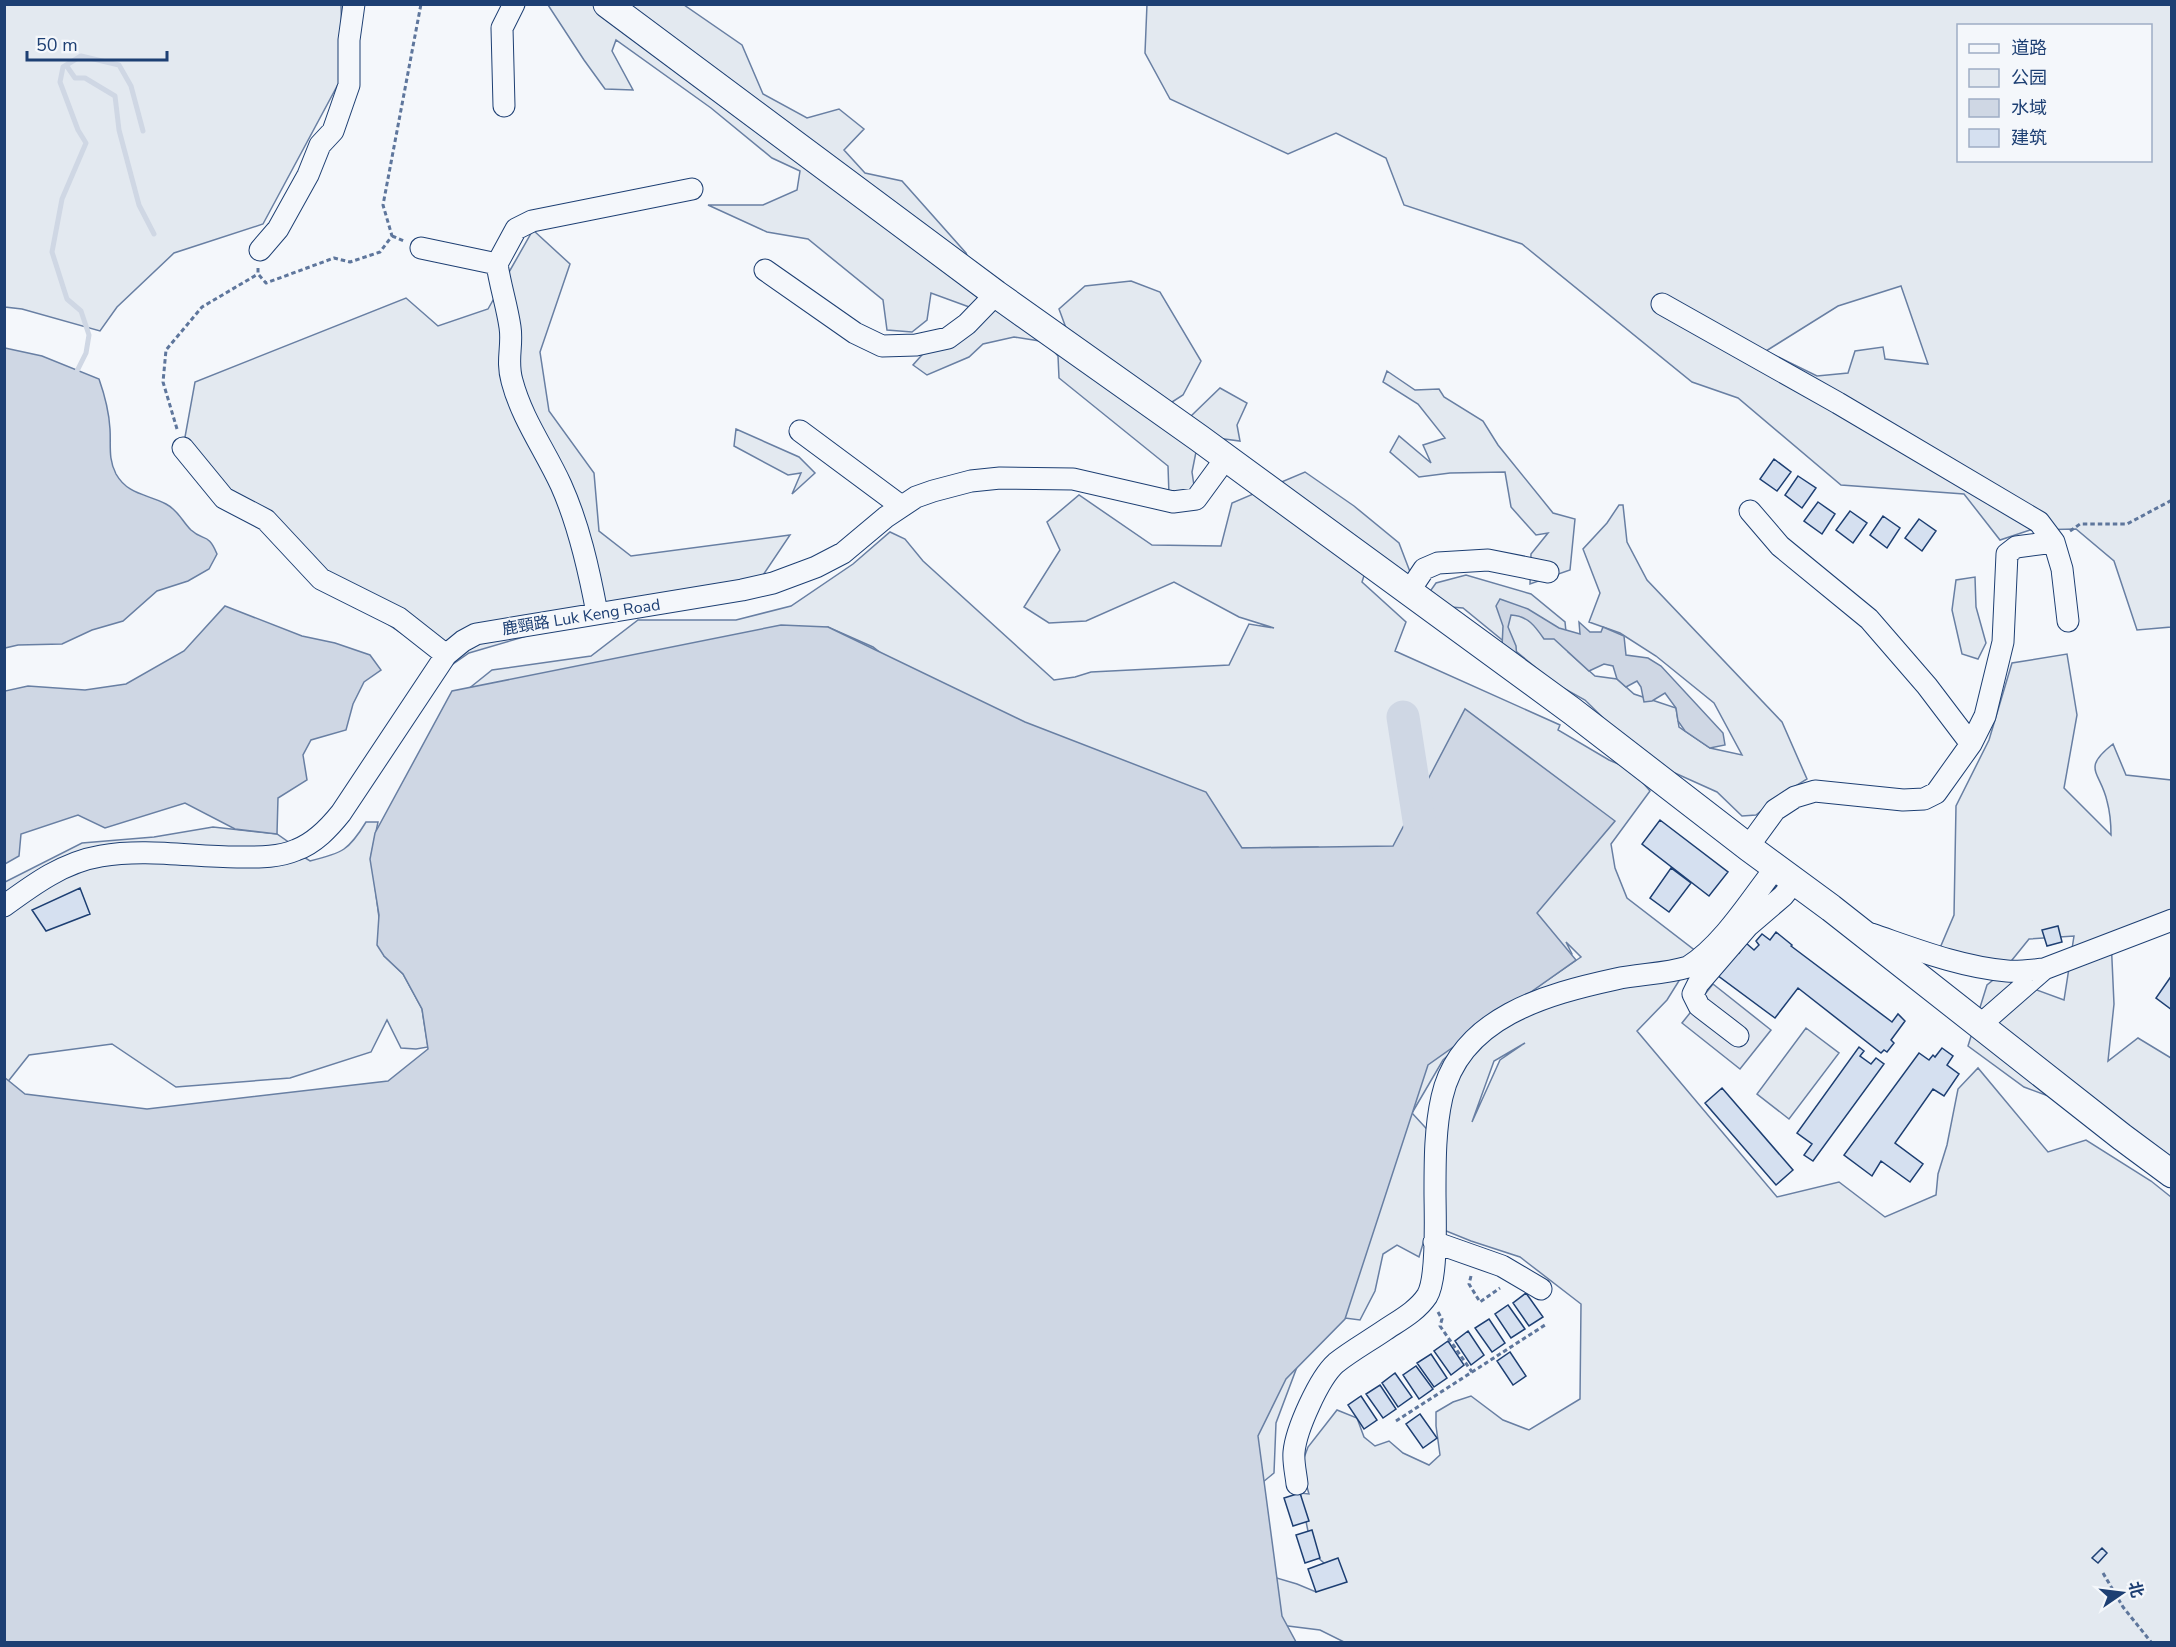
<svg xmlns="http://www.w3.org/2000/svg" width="2176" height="1647" font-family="'Nunito Sans','Noto Sans SC',sans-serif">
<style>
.green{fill:#e3e9f0;stroke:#687fa3;stroke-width:1.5;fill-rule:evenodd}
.parking{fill:#e3e8f0;stroke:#687fa3;stroke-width:1.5}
.water{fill:#cfd7e4;stroke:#687fa3;stroke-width:1.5}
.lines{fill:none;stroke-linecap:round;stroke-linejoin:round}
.stream{stroke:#cfd7e4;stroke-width:5}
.river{stroke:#cfd7e4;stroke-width:33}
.building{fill:#d5e0f0;stroke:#1d3f73;stroke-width:1.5}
.minor-casing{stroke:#1d3f73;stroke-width:23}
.major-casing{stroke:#1d3f73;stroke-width:29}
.path{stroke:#5e769c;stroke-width:3;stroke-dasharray:4.5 3;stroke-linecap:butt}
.minor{stroke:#f4f7fb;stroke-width:21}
.major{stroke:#f4f7fb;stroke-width:27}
.labels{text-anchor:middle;stroke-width:4.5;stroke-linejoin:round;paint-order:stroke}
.street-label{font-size:16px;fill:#1d3f73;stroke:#f4f7fb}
</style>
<rect width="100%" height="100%" fill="#f4f7fb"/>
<path class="green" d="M1147 4 2171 5V627L2137 630 2114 561 2076 529 2030 530 2000 540 1964 494 1841 485 1738 398 1692 382 1522 244 1404 205 1386 158 1336 133 1288 154 1170 99 1145 53ZM1958 26H2150V160H1958ZM1901 286 1928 364 1885 359 1883 347 1855 351 1848 373 1817 376 1766 351 1838 306Z
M4 5H341L343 75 263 224 174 253 117 307 100 331 22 309 5 307Z
M548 5H684L742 45 763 94 807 118 839 109 864 129 844 150 865 173 902 181 966 253 977 279 979 295 972 308 931 293 927 320 912 332 887 330 883 300 808 239 767 232 708 205H763L797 190 800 171 772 158 711 108 616 40 612 51 633 90 605 89 584 60Z
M533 230 570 264 540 352 549 411 594 473 599 531 631 556 790 535 757 584 595 616 469 653 450 666 321 579 218 491 183 448 195 382 406 298 438 326 488 309Z
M1131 281 1160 292 1201 361 1183 395 1169 404 1066 328 1059 309 1085 286Z
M995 301 1197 447 1192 472 1196 499 1169 495 1168 466 1059 378 1058 356 1046 342 1014 337 983 344 969 357 927 375 913 365 938 337Z
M1387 371 1415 390 1439 389 1444 397 1483 421 1498 445 1553 513 1575 519 1570 570 1530 584 1531 554 1548 533 1536 535 1511 507 1505 472 1450 473 1419 477 1390 452 1399 436 1431 463 1423 445 1445 438 1418 404 1383 382Z
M1220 388 1247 403 1237 425 1240 441 1209 437 1191 416Z
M736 429 799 457 815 473 792 494 801 473 788 475 734 446Z
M1305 472 1354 506 1399 543 1412 577 1368 563 1362 582 1406 622 1395 651 1560 725 1558 730 1609 760 1632 770 1650 791 1611 844 1615 868 1627 898 1697 952 1667 1000 1637 1031 1777 1197 1839 1182 1885 1217 1936 1195 1938 1174 1947 1145 1958 1089 1978 1068 2048 1152 2086 1140 2151 1181 2171 1197V1642H1344L1320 1630 1280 1625 1266 1593 1277 1578 1297 1584 1316 1592 1336 1577 1324 1563 1309 1550 1308 1531 1300 1493 1309 1494 1301 1466 1308 1447 1337 1410 1357 1418 1364 1437 1375 1446 1389 1441 1403 1453 1429 1465 1440 1455 1436 1426V1412L1453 1402 1471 1396 1503 1420 1529 1430 1580 1399 1581 1304 1520 1257 1471 1241 1429 1224 1419 1257 1397 1245 1383 1254 1375 1291 1360 1320 1345 1318 1297 1367 1276 1423 1274 1473 1257 1487 1245 1482 1401 894 1318 847 1228 848 917 682 873 647 828 627 462 694 492 670 591 656 638 620H736L791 606 853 564 890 532 905 539 923 561 1054 680 1075 677 1091 672 1229 665 1249 624 1274 628 1239 617 1174 582 1086 621 1049 623 1024 607 1060 550 1047 522 1079 495 1152 545 1221 546 1232 503ZM1566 942 1581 957 1503 1011 1457 1062 1435 1138 1412 1113 1443 1060 1534 977 1572 954ZM1525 1043 1500 1060 1472 1122 1494 1061Z
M1619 505H1623L1627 542 1647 580 1782 722 1807 779 1781 795 1756 815 1742 816 1717 792 1646 760 1585 700 1556 684 1463 608 1425 605 1431 590 1436 583 1466 575 1531 594 1565 622 1568 652 1595 676 1617 679 1634 694 1676 708 1679 727 1710 748 1742 755 1714 703 1656 656 1620 633 1589 622 1600 593 1583 549 1607 523Z
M1975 577 1976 607 1986 643 1978 659 1962 654 1952 610 1956 580Z
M2067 654 2077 715 2064 788 2111 835C2111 824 2110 812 2107 801 2100 771 2081 769 2113 744L2126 775 2171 780V917L2111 938 2114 1004 2108 1061 2138 1038 2171 1058V1178L2121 1123 2024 1087 1968 1046 1987 985 1993 980 1940 948 1954 915 1956 806 1989 740 2012 663ZM2074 936 2064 1000 2012 981 2008 965 2029 939Z
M366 822H378L371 856 384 956 403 974 422 1009 428 1047 416 1049 401 1048 387 1020 371 1052 290 1078 176 1087 112 1044 29 1055 6 1084 5 1080V882L82 843 154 837 213 827 277 834 297 848 299 854 310 861C343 853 349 850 366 822Z
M1806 1028 1839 1053 1789 1119 1757 1094Z"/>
<path class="parking" d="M1713 984 1771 1030 1740 1069 1682 1023Z"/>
<path class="water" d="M5 348 42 356 99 379C105 396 109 411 110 429 111 445 108 459 116 474 128 495 147 494 166 504 178 510 182 521 191 530 204 542 208 532 217 554L209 569 188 581 157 591 123 621 92 630 62 644 18 645 5 648Z
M1500 599 1528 609 1559 628 1580 634 1579 622 1590 632H1601L1603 627 1624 636 1626 655 1648 658 1661 666 1723 733 1725 745 1710 748 1685 731 1678 721 1676 708 1665 693 1652 701 1644 702 1641 687 1637 681 1626 687 1617 679 1613 666 1604 664 1589 671 1554 639H1544C1535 626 1528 616 1511 615L1508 627 1516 646 1517 659 1502 648 1503 626 1496 606Z
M225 606 302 636 335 643 370 655 381 670 364 682 353 704 346 730 311 740 303 755 307 780 278 798 277 834 235 829 185 803 105 828 78 815 21 834 19 856 5 864V691L28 686 85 690 126 684 184 651Z
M781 625 828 627 1025 722 1206 792 1242 848 1393 846 1465 709 1615 821 1537 913 1576 960 1428 1065 1345 1319 1286 1379 1258 1436 1282 1616 1296 1642H5L4 1077 25 1094 147 1109 388 1081 428 1049 422 1009 403 974 384 956 377 945 379 915 370 859 375 833 452 691Z"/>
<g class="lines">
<path class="stream" d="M66 65 75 78H85L115 96 119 130 139 205 154 234
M77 371 86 353 89 335 81 311 67 299 52 252 62 199 86 143 78 130 60 82 63 67 81 56 119 65 131 86 143 131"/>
<path class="river" d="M1403 717 1423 846"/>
</g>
<path class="building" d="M1774 459 1791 472 1777 491 1760 479Z
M1798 476 1816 488 1802 508 1785 495Z
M1818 502 1835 514 1822 534 1804 521Z
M1850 511 1867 523 1853 543 1836 530Z
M1883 516 1900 528 1887 548 1870 535Z
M1919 519 1936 531 1922 551 1905 538Z
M1660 820 1728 872 1709 896 1642 844Z
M1671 868 1691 883 1669 912 1650 898Z
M80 888 90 914 46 931 32 910Z
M2058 926 2062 942 2047 946 2042 930Z
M1776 932 1792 945 1791 946 1892 1022 1898 1014 1905 1021 1891 1040 1894 1043 1887 1052 1884 1050 1881 1053 1798 988 1775 1018 1717 975 1734 948 1739 953 1746 943 1754 950 1759 945 1756 941 1762 934 1770 940Z
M2172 975V1010L2156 998Z
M1859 1047 1864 1051 1860 1056 1871 1064 1876 1058 1884 1064 1813 1161 1804 1155 1812 1144 1797 1133Z
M1942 1048 1953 1056 1947 1065 1959 1074 1944 1096 1933 1089 1895 1143 1923 1164 1910 1182 1881 1161 1872 1176 1844 1155 1919 1053 1929 1060 1933 1055 1935 1057Z
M1722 1088 1793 1170 1776 1185 1705 1103Z
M1526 1293 1543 1317 1529 1326 1513 1303Z
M1508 1305 1525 1329 1511 1338 1495 1314Z
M1489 1319 1505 1343 1492 1352 1475 1328Z
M1468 1331 1484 1355 1471 1365 1455 1341Z
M1448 1341 1464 1365 1451 1375 1434 1351Z
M1510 1352 1526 1376 1513 1385 1497 1361Z
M1431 1354 1447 1378 1434 1387 1417 1363Z
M1416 1366 1433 1389 1419 1399 1403 1375Z
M1395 1373 1412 1397 1398 1407 1382 1383Z
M1380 1385 1396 1409 1383 1418 1366 1394Z
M1361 1396 1377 1420 1364 1429 1348 1405Z
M1420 1414 1437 1438 1423 1448 1406 1424Z
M1300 1493 1309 1521 1293 1526 1284 1498Z
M1312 1530 1320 1558 1305 1563 1296 1535Z
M2102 1548 2107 1553 2098 1563 2092 1558Z
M1338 1558 1347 1582 1316 1592 1308 1569Z"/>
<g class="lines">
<defs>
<path id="minor" d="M504 106 502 28 514 4
M421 248 497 264C500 285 507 306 510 327 513 346 506 360 512 381 522 419 545 450 561 485 579 525 589 570 597 613
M260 250 278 229 308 175 320 145 333 131 349 85V40L354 4
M497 264 516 229 532 221 692 189
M765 270 855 333 882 346 916 345 948 338 967 324 996 294
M1662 304 1838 403 2039 522 2054 542 2062 569 2068 621
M800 431 901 506
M183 448 224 498 266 520 321 579 399 618 446 655
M1750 511 1780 546 1869 619 1927 686 1971 744
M1408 593 1424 569 1438 563 1488 560 1548 572
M1748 847 1775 810 1795 797 1815 791 1903 800 1924 799 1936 793 1971 744 1985 716 2003 642 2007 554 2016 547 2054 542
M4 906C34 884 64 862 101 856 145 848 193 857 237 857 257 857 277 858 296 850 315 843 329 828 341 813L446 655 463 641 476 634 742 590 773 583 816 567 843 553 886 517 916 497 933 491 971 481 1000 478 1073 479 1173 502 1196 499 1226 458
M1871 934C1915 949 1960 967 2007 971 2019 972 2032 970 2044 969
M1980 1025 2044 969 2172 920
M1738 1036 1699 1006 1693 994 1698 984 1748 926 1783 896 1795 881
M1434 1242 1502 1266 1541 1289
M1297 1484C1296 1474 1293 1462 1294 1452 1296 1430 1319 1378 1336 1363 1351 1351 1369 1341 1385 1330 1400 1320 1417 1311 1427 1296 1438 1278 1435 1215 1435 1192 1435 1160 1435 1128 1442 1097 1460 1017 1547 994 1616 979 1639 974 1665 974 1688 967 1723 945 1751 899 1776 867"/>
<path id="major" d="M607 4 996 294 1199 438 1572 711 1748 847 1831 908 2122 1137 2172 1174"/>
</defs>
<use href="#minor" class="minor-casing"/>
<use href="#major" class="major-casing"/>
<path class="path" d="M392 236 404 241
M258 268V274L266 283 334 258 350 262 380 252 392 236 383 205 421 4
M177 429 163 382 166 350 202 307 258 274
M2070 531 2080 524H2127L2172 500
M1471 1276 1469 1284 1480 1302 1500 1288
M1438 1312 1442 1319 1440 1326 1472 1372
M1396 1421 1545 1325
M2103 1573 2123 1607 2151 1642"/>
<use href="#minor" class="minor"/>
<use href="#major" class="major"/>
</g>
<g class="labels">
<g class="street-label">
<text transform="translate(581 616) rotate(-9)" y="6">鹿頸路 Luk Keng Road</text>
</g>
</g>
<rect width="2176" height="1647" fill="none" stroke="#1d3f73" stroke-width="12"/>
<rect x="1957" y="24" width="195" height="138" fill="#f4f7fb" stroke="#9eadc5" stroke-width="1.5"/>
<rect x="1969" y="44" width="30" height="9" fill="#f4f7fb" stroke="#9eadc5" stroke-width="1.5"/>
<text x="2011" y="54" font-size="18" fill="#1d3f73">道路</text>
<rect x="1969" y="69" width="30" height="18" fill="#e3e9f0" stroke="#9eadc5" stroke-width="1.5"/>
<text x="2011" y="84" font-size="18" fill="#1d3f73">公园</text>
<rect x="1969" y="99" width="30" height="18" fill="#cfd7e4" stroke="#9eadc5" stroke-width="1.5"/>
<text x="2011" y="114" font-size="18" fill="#1d3f73">水域</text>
<rect x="1969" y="129" width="30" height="18" fill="#d5e0f0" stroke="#9eadc5" stroke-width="1.5"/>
<text x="2011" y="144" font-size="18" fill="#1d3f73">建筑</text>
<g transform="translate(2122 1593) rotate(76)" stroke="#f4f7fb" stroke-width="4.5" paint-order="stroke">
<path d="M0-4.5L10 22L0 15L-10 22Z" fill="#1d3f73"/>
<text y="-9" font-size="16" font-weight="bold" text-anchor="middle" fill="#1d3f73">北</text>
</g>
<path d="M27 51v9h140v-9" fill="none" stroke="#1d3f73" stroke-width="3"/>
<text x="36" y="51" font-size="18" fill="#1d3f73" stroke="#f4f7fb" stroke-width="4.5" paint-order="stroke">50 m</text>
</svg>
